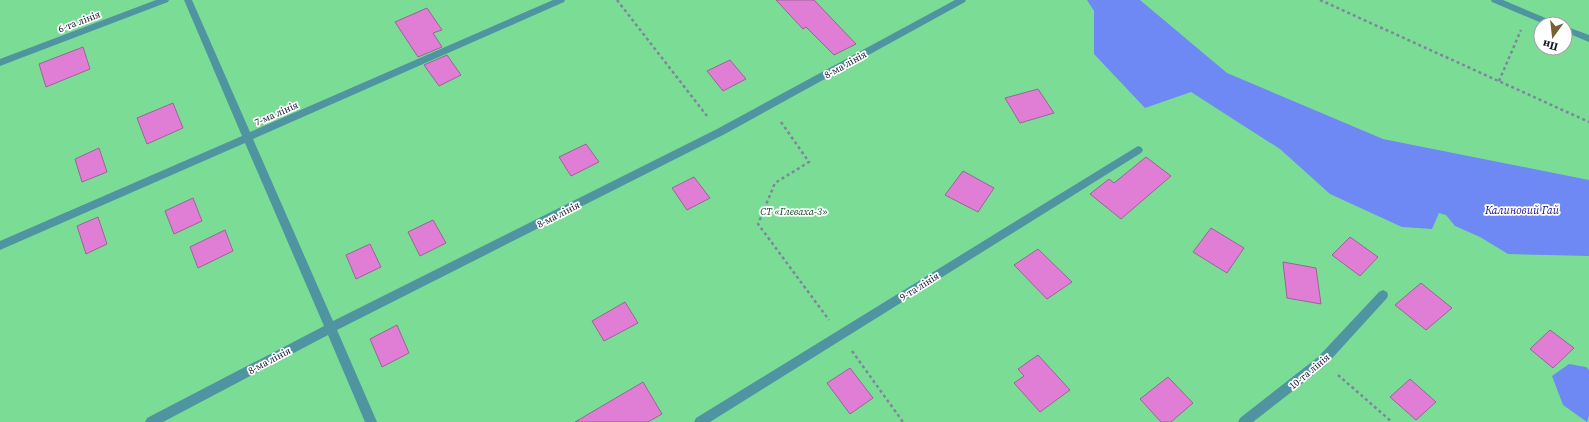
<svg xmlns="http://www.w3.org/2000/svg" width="1589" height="422" font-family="'Source Serif 4',serif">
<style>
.green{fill:#7bdd95;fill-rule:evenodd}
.water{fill:#6e89f3}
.building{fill:#e07ed6;stroke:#996593}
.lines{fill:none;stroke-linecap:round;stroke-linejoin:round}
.path{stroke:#7e869e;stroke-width:2.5;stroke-dasharray:3 3;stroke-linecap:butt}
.service{fill:#4f95a1;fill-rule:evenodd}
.labels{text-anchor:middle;stroke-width:3.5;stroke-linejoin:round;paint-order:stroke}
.street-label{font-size:10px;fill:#11172d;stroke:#fff}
.park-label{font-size:10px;font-style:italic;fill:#093c1c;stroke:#fff}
.water-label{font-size:11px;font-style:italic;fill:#190a8e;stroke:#fff}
</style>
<rect width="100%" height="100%" fill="#dae3fd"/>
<path class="green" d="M0 0H1589V422H0ZM1541 24H1565V48H1541Z"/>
<path class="water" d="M1087 0H1140L1227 73 1383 139 1589 180V256L1508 254 1480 237 1455 226 1446 215 1439 213 1432 229 1402 227 1330 194 1280 149 1191 92 1145 108 1094 54V11Z
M1569 364 1586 367 1589 370V416L1587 422 1563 405 1552 376Z"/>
<path class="building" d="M776 0H814L856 44 834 55 806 27 803 29Z
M427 8 442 30 433 33 442 47 418 57 395 22Z
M83 47 90 69 46 87 39 64Z
M447 55 461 75 439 86 424 65Z
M730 60 746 79 723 91 707 71Z
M1038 89 1054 113 1020 123 1005 98Z
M173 103 183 128 147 144 137 118Z
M586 144 599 162 571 176 559 157Z
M99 148 107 172 82 182 75 159Z
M1146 157 1171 176 1121 219 1090 194 1109 179 1114 183Z
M963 171 994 188 978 212 945 195Z
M694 177 710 198 687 210 672 188Z
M193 198 202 221 174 234 165 211Z
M98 217 107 244 86 254 77 226Z
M433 220 446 243 420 256 408 232Z
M1211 228 1244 248 1227 273 1193 252Z
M225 230 233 251 198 268 190 247Z
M1350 237 1378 257 1360 276 1332 255Z
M370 244 381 267 356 279 346 255Z
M1038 249 1072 282 1047 299 1014 265Z
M1283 262 1316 268 1321 304 1287 298Z
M1421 283 1452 308 1426 330 1395 305Z
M625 302 638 323 604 341 592 321Z
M397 325 409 353 382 367 370 339Z
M1550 330 1574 348 1553 368 1530 349Z
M1038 355 1070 390 1040 412 1014 383 1024 376 1018 369Z
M850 368 873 398 850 414 827 383Z
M1168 377 1193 403 1171 422H1161L1140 399Z
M1410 379 1436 402 1416 420 1390 397Z
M643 382 662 414 648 422H575Z"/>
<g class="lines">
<path class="path" d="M617 0 707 116
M1320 0 1589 122
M1499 81 1521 30
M781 122 809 162 775 183 758 224 829 320
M852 351 903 422
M1338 375 1392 422"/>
<path class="service" d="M156 0H169L168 2 0 66V59Z
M184 0H192L250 132 553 0H565L564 2 253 139 333 321 717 129 955 0H966L965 2 723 135 337 330 377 422H365L328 335 163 422H145L147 418 324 326 245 143 0 250V241L242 136Z
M1491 0H1503L1555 22 1556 24H1544L1492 2Z
M1565 26 1589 35V42L1565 32Z
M1138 146 1141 147 1143 150 1141 153 710 422H694L696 418Z
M1383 290 1387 292 1388 295 1387 298 1326 365 1253 422H1238L1240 418 1318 357 1379 292Z"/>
</g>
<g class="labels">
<g class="street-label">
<text transform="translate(79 21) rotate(-21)" y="4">6-та лінія</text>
<text transform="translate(845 64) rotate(-29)" y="4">8-ма лінія</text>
<text transform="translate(276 113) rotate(-24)" y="4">7-ма лінія</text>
<text transform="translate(558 214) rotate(-27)" y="4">8-ма лінія</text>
<text transform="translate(919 286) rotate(-32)" y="4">9-та лінія</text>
<text transform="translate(269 360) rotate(-28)" y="4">8-ма лінія</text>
<text transform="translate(1309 371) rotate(-40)" y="4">10-та лінія</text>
</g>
<g class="park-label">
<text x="794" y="215">СТ «Глеваха-3»</text>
</g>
<g class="water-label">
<text x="1522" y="214">Калиновий Гай</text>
</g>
</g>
<g transform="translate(1553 36) rotate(195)"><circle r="19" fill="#ffffff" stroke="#a0a2ab"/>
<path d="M0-3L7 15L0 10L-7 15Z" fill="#746331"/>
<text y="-6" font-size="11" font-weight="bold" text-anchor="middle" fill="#11172d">Пн</text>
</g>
</svg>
